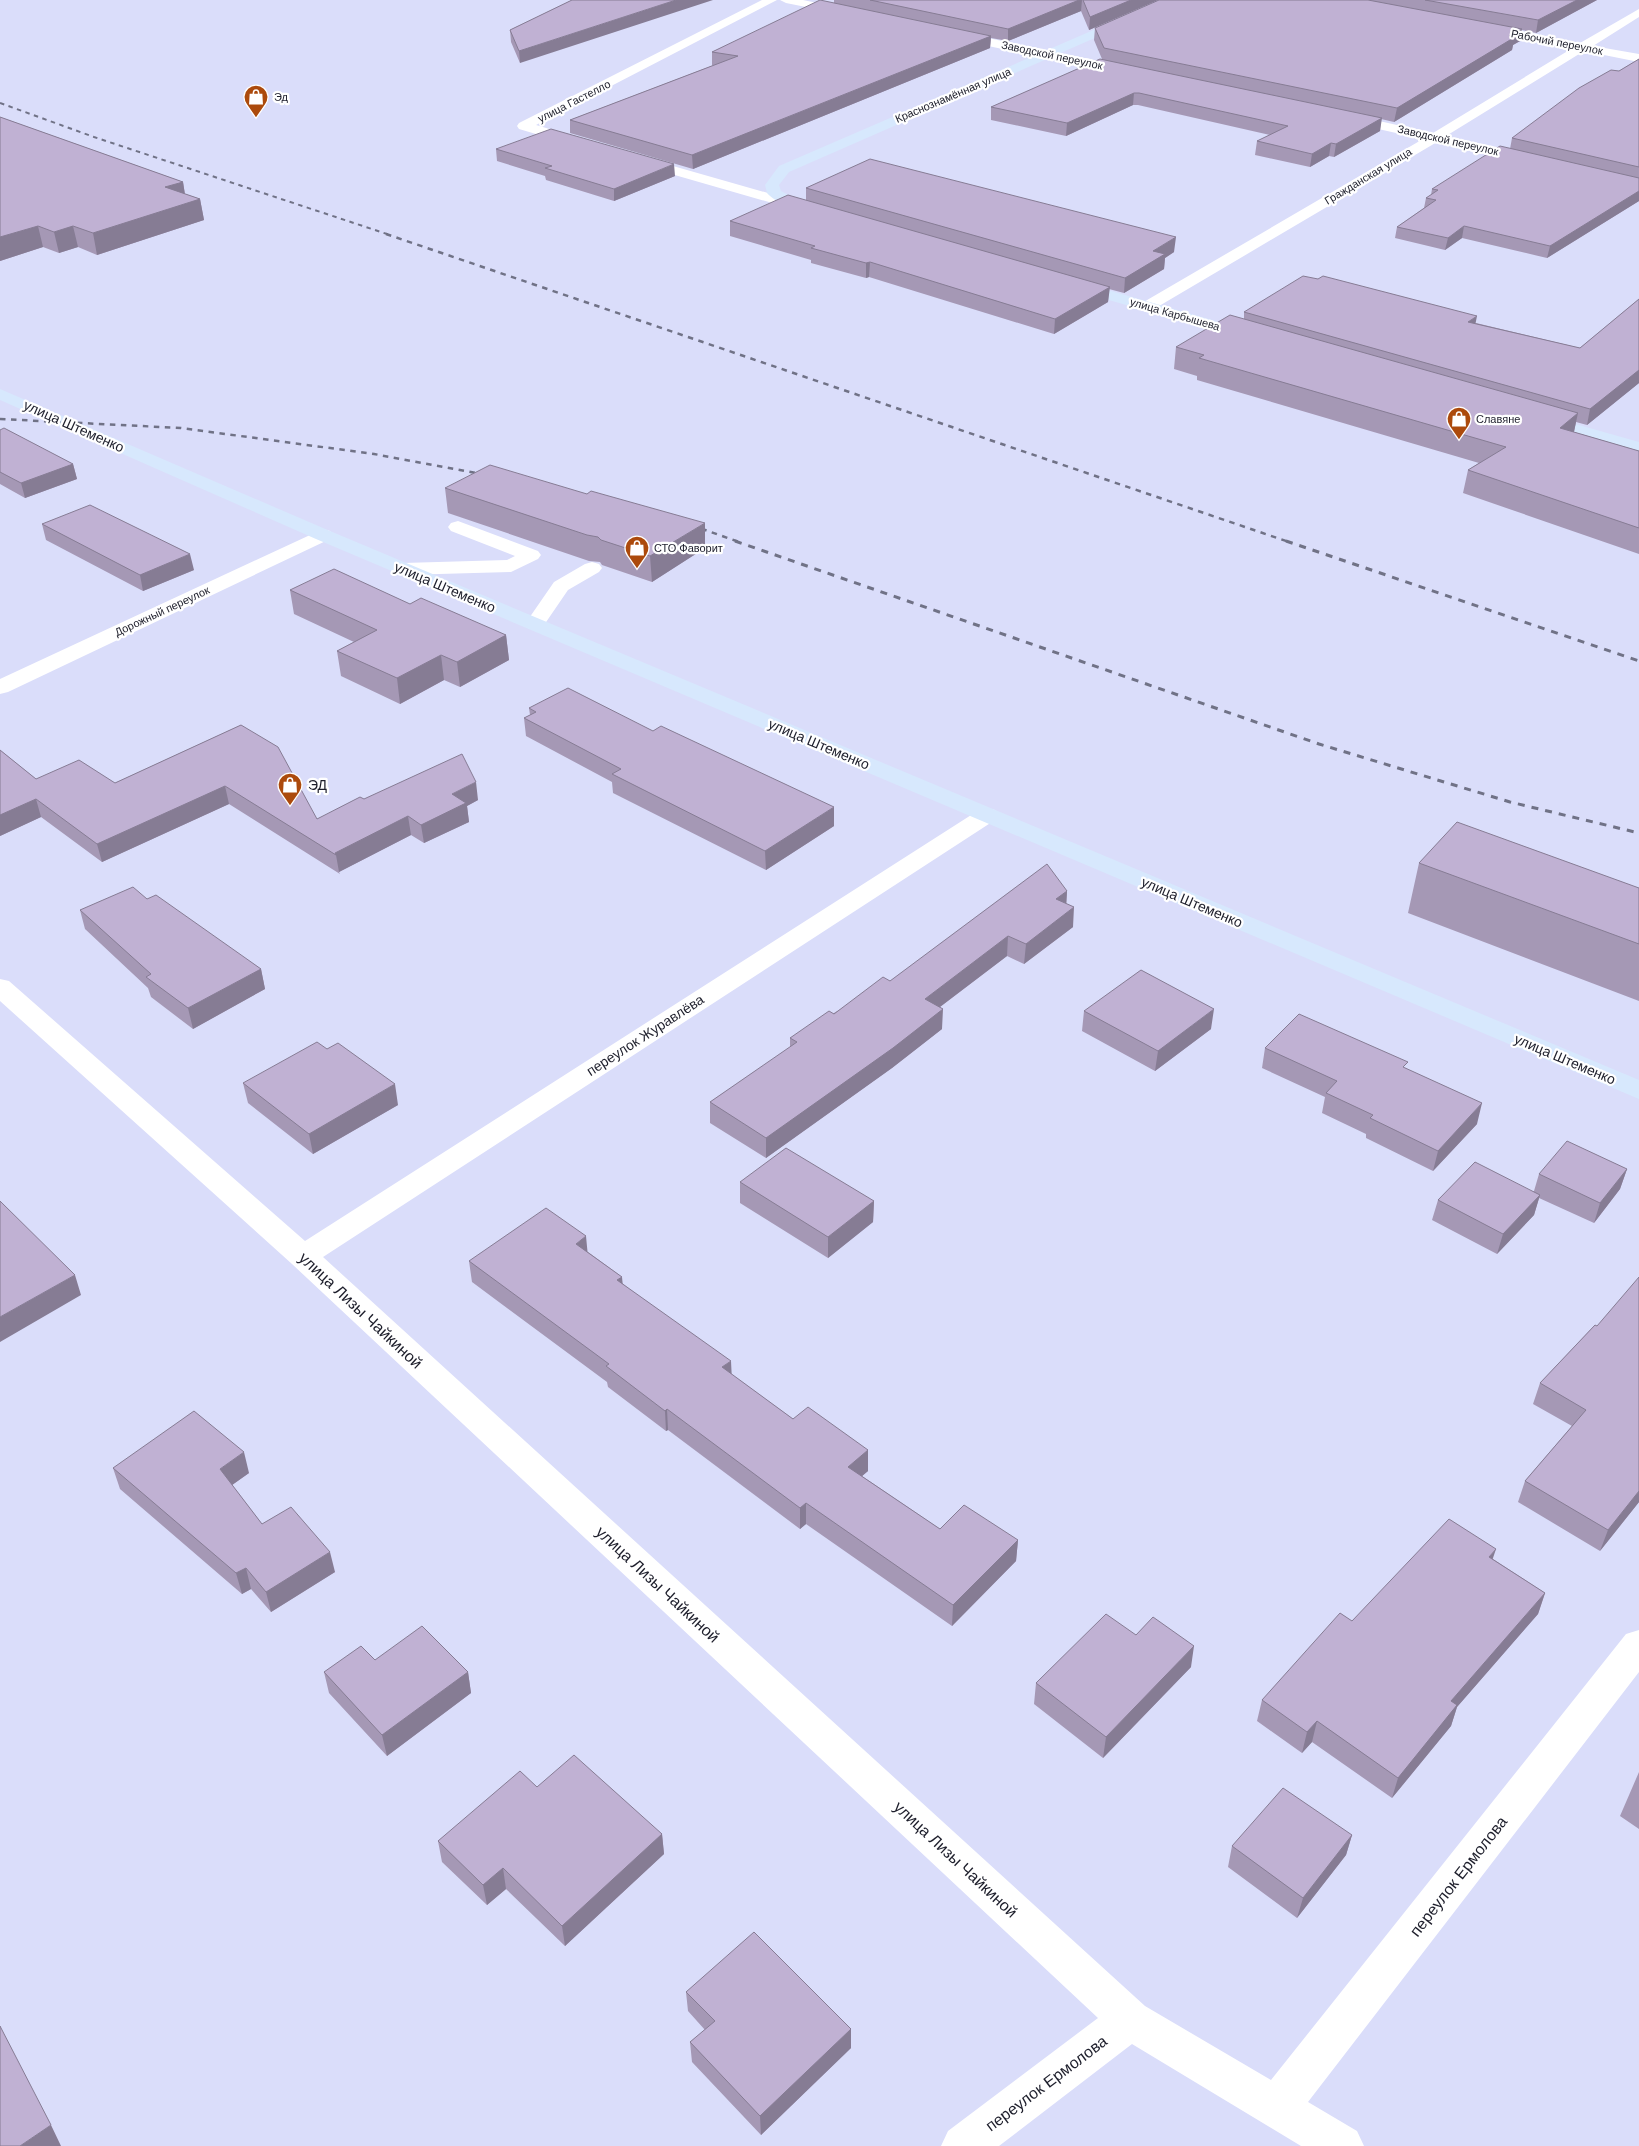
<svg xmlns="http://www.w3.org/2000/svg" width="1639" height="2146" font-family="'DM Sans',sans-serif">
<style>
.lines{fill:none;stroke-linecap:round;stroke-linejoin:round}
.minor{fill:#fff;fill-rule:evenodd}
.major{fill:#d7e8fd;fill-rule:evenodd}
.rail-far2{stroke:#707286;stroke-width:2;stroke-dasharray:4.5 4.5;stroke-linecap:butt}
.rail-far1{stroke:#707286;stroke-width:2.5;stroke-dasharray:5.5 5.5;stroke-linecap:butt}
.rail{stroke:#707286;stroke-width:3;stroke-dasharray:7 7;stroke-linecap:butt}
.wall{fill:#a598b5}
.shaded-wall{fill:#867c94}
.building{fill:#c0b1d3;stroke:#867c94}
.labels{text-anchor:middle;stroke-width:4.5;stroke-linejoin:round;paint-order:stroke}
.far-street-label{font-size:11px;fill:#1d1e2b;stroke:#fff}
.far-poi-label{font-size:11px;fill:#1d1e2b;stroke:#fff;text-anchor:start}
.street-label{font-size:14px;fill:#1d1e2b;stroke:#fff}
.poi-label{font-size:14px;fill:#1d1e2b;stroke:#fff;text-anchor:start}
.near-street-label{font-size:16px;fill:#1d1e2b;stroke:#fff}
</style>
<rect width="100%" height="100%" fill="#daddfa"/>
<g class="lines">
<path class="minor" d="M762 0H777L536 125 583 139 585 142 583 145H573L519 129 517 126 519 123Z
M780 0H803L846 9 852 12 846 15 786 3Z
M1639 9V17L1593 46 1639 54V62L1584 51 1446 136 1536 156 1538 159 1536 162 1531 163 1437 142 1154 309H1142L1140 306 1142 303 1423 139 1338 120 1336 117 1338 114 1343 113 1433 133 1571 49 1482 32 1480 29 1482 26 1486 25 1580 43Z
M954 31 1128 67 1134 71 1128 75 950 38 948 35 950 32Z
M638 156 803 203 805 206 803 209H793L633 163 631 160Z
M458 521 538 551 541 555 538 559 511 572 403 575 396 573 393 569 396 565 403 563 507 560 515 556 451 531 448 527 451 523Z
M323 529 330 531 333 535 330 539 8 692 0 694V679Z
M592 562 599 564 602 568 599 572 568 590 542 628 535 630 528 628 525 624 554 582 585 564Z
M987 808 995 810 999 815 995 820 323 1257 1145 2006 1271 2080 1626 1634 1639 1630V1672L1308 2102 1357 2131 1364 2146H1301L1132 2044 999 2146H941L948 2131 1098 2018 292 1264 0 1001V979L9 981 305 1241 979 810Z"/>
<path class="major" d="M1163 0H1179L1177 2 789 172 779 185 781 191 803 203 823 209 825 212 823 215C810 218 775 203 767 193L765 185 779 166Z
M1073 280 1254 332 1256 335 1254 338 1248 340 1067 288 1065 285 1067 282Z
M0 389 330 531 1639 1080V1099L316 539 0 400Z
M1540 414 1639 442V453L1534 423 1531 419 1534 415Z"/>
<path class="rail-far2" d="M0 103 94 137 390 235"/>
<path class="rail-far1" d="M386 234 1289 542
M0 419 181 428 374 454 487 475
M691 525 739 542"/>
<path class="rail" d="M735 541 1319 744 1510 802 1639 833
M1286 541 1639 661"/>
</g>
<path class="wall" d="M572 0 520 63 511 42 510 30Z
M834 0H1158L1089 30 1081 11 1008 41 991 38 990 48 693 169 570 133V120L714 65H712V52L834 3Z
M1159 0H1597L1536 33 1522 30 1520 41 1513 45 1512 50 1394 122 1381 119 1380 131 1334 157 1329 156 1310 167 1255 155 1257 141 1270 135 1138 105H1133L1066 136 991 120V107L1102 59 1094 40 1095 28Z
M1639 59V201L1547 258 1462 238 1445 250 1395 238 1397 227 1424 208 1426 198 1431 195 1432 189 1510 149 1512 138 1619 71Z
M0 117 183 182 185 194 200 199 204 220 97 255 78 247 59 253 43 247 0 261Z
M496 149 675 176 614 201 546 180 545 176 497 161Z
M806 188 1174 252 1165 258 1164 269 1124 293 1109 289 1108 302 1054 334 869 277 866 278 811 263V260L730 236V221L806 200Z
M1639 299V383L1587 425 1576 422 1574 432 1639 451V554L1463 493 1468 470 1479 463 1197 380V376L1174 369 1176 347 1244 319V312L1476 323 1580 348Z
M0 430 73 464 77 479 25 498 0 484Z
M445 488 705 548 652 582 602 565 600 562 589 561 448 513Z
M42 524 194 570 143 591 46 540Z
M290 590 410 604 506 635 509 660 460 687 444 680 400 704 341 676 337 651 354 642 294 614Z
M529 708 834 826 766 870 613 793 612 782 526 736 524 718 530 715Z
M241 725 317 819 364 799 478 800 467 806 469 822 424 843 411 835 339 872 340 874 229 804 102 862 41 817 0 836V750L36 779 115 783Z
M1419 863 1639 888V1001L1408 913Z
M1067 891 1066 904 1073 927 1024 964 1007 956 940 1007 942 1029 892 1068 766 1158 710 1123V1102L790 1048V1038L890 981Z
M147 899 261 969 265 989 193 1029 151 997 148 988 85 929 80 910Z
M1084 1011 1211 1029 1155 1071 1082 1031Z
M1265 1048 1406 1068 1477 1124 1433 1171 1366 1138V1134L1322 1113 1325 1097 1262 1068Z
M243 1083 398 1105 313 1154 248 1103Z
M1627 1169 1620 1189 1594 1223 1539 1198 1534 1215 1497 1254 1432 1220 1438 1200 1534 1191 1539 1174Z
M740 1182 874 1201 873 1222 828 1258 740 1203Z
M588 1252 622 1277V1283L731 1374 793 1419 868 1450V1471L862 1476 940 1529 1018 1540 1016 1561 952 1626 806 1524 800 1529 668 1430 666 1431 608 1387 607 1382 472 1282 469 1261Z
M1595 1325 1639 1502 1600 1551 1518 1502 1525 1481 1572 1426 1533 1404 1540 1383Z
M113 1468 249 1473 232 1485 262 1524 335 1572 271 1612 251 1589 242 1594 120 1489Z
M1493 1559 1545 1593 1538 1614 1457 1707 1451 1726 1392 1798 1312 1742 1302 1753 1257 1721 1262 1700 1352 1621Z
M1136 1635 1191 1667 1103 1758 1034 1704 1036 1683Z
M375 1660 468 1672 471 1693 387 1756 329 1693 324 1672Z
M1639 1772V1829L1620 1816Z
M537 1787 662 1834 664 1854 565 1946 506 1889 487 1905 442 1862 438 1841Z
M1352 1835 1346 1855 1297 1918 1228 1867 1232 1846Z
M686 1992 851 2029V2048L761 2135 692 2062 690 2042 705 2030 688 2011Z"/>
<path class="shaded-wall" d="M676 0H713L520 63 519 51Z
M1079 0H1082L1081 11 1008 41V29Z
M1131 0H1158L1089 30 1090 17Z
M1577 0H1597L1536 33 1538 20Z
M1522 29 1520 41 1513 45 1512 50 1394 122 1397 108 1509 36Z
M991 36 990 48 693 169 692 155Z
M1134 93 1133 105 1066 136 1067 123Z
M1382 118 1380 131 1334 157 1336 144Z
M1331 143 1329 156 1310 167 1312 154Z
M674 164 675 176 614 201V189Z
M183 182 186 202 165 187Z
M1639 191V201L1547 258 1550 246Z
M200 199 204 220 97 255 93 233Z
M38 226 43 247 0 261V237Z
M73 226 78 247 59 253 54 232Z
M1464 226 1462 238 1445 250 1448 238Z
M1176 237 1174 252 1165 258 1164 269 1124 293 1125 278 1153 251Z
M870 262 869 277 866 278V263Z
M1110 287 1108 302 1054 334 1055 319Z
M1477 316 1474 331 1468 322Z
M1639 368V383L1587 425 1590 409Z
M1578 413 1573 436 1560 428Z
M73 464 77 479 25 498 21 483Z
M705 523V548L652 582 650 556Z
M190 554 194 570 143 591 140 575Z
M506 635 509 660 460 687 457 662Z
M441 655 444 680 400 704 397 678Z
M476 782 478 800 467 806 469 822 424 843 421 825 452 794Z
M225 786 229 804 102 862 97 844Z
M36 799 41 817 0 836V815Z
M834 807V826L766 870 765 851Z
M408 816 411 835 339 872 336 855 335 853Z
M1067 891 1066 910 1056 899Z
M1074 907 1073 927 1024 964 1026 944Z
M1008 936 1007 956 924 1019 925 999Z
M261 969 265 989 193 1029 188 1008Z
M943 1009 942 1029 892 1068 766 1158V1138Z
M1214 1009 1211 1029 1155 1071 1158 1051Z
M395 1084 398 1105 313 1154 309 1134Z
M1482 1103 1477 1124 1433 1171 1438 1151Z
M1627 1169 1620 1189 1594 1223 1600 1203Z
M1540 1195 1534 1215 1497 1254 1503 1234Z
M874 1201 873 1222 828 1258V1237Z
M586 1236 588 1257 576 1244Z
M75 1275 81 1295 0 1342V1317Z
M622 1277 624 1297 617 1280Z
M731 1361 732 1381 722 1367Z
M667 1409 668 1430 666 1431 665 1411Z
M868 1450V1471L848 1488V1467Z
M244 1452 249 1473 225 1490 220 1469Z
M1639 1491V1502L1600 1551 1608 1530Z
M806 1503V1524L800 1529V1508Z
M1018 1540 1016 1561 952 1626 953 1605Z
M1496 1549 1489 1570V1557Z
M330 1552 335 1572 271 1612 266 1592Z
M246 1568 251 1589 242 1594 236 1573Z
M1545 1593 1538 1614 1457 1707 1451 1726 1392 1798 1398 1778 1451 1701Z
M1194 1646 1191 1667 1103 1758 1106 1737Z
M468 1672 471 1693 387 1756 382 1735Z
M1317 1721 1312 1742 1302 1753 1307 1732Z
M662 1834 664 1854 565 1946 562 1926Z
M1352 1835 1346 1855 1297 1918 1303 1898Z
M503 1868 506 1889 487 1905 483 1885Z
M851 2029V2048L761 2135 760 2116Z
M51 2125 61 2146H20Z"/>
<path class="building" d="M572 0H676L519 51 510 30Z
M820 0 991 36 692 155 570 120 738 56 712 52Z
M870 0H1079L1008 29Z
M1083 0H1131L1090 17Z
M1159 0H1368L1522 29 1509 36 1515 37 1397 108 1104 48 1095 28Z
M1425 0H1577L1538 20Z
M1100 59 1382 118 1336 144 1331 143 1312 154 1257 141 1288 126 1139 93H1134L1067 123 991 107Z
M1639 59V167L1512 138 1579 88 1611 70 1619 71Z
M0 117 183 182 165 187 200 199 93 233 73 226 54 232 38 226 0 237Z
M551 129 674 164 614 189 545 168 552 166 496 149Z
M1500 146 1639 178V191L1550 246 1464 226 1448 238 1397 227 1436 200 1426 198 1438 190 1432 189Z
M870 159 1176 237 1153 251 1165 254 1125 278 806 188Z
M788 195 1110 287 1055 319 870 262 866 263 811 248 815 246 730 221Z
M1303 276 1318 279 1323 276 1477 316 1468 322 1580 348 1639 299V370L1590 409 1244 312Z
M1230 315 1578 413 1560 428 1639 451V528L1468 470 1506 447 1199 358 1204 355 1176 347Z
M4 428 73 464 21 483 0 472V430Z
M490 465 587 494 591 491 705 523 650 556 601 540 598 537 587 535 445 488Z
M90 505 190 554 140 575 42 524Z
M334 569 410 604 421 598 506 635 457 662 441 655 397 678 337 651 377 630 290 590Z
M568 688 653 731 661 726 834 807 765 851 612 774 621 769 524 718 536 712 529 708Z
M241 725 278 747 317 819 360 797 364 799 462 754 476 782 452 794 466 803 421 825 408 816 335 853 336 855 225 786 97 844 36 799 0 815V750L36 779 79 760 115 783Z
M1457 822 1639 888V944L1419 863Z
M1047 864 1067 891 1056 899 1074 907 1026 944 1008 936 925 999 943 1009 893 1048 766 1138 710 1102 797 1042 790 1038 829 1011 834 1014 883 977 890 981Z
M133 887 147 899 156 895 261 969 188 1008 146 977 151 974 80 910Z
M1141 970 1214 1009 1158 1051 1084 1011Z
M1299 1014 1408 1062 1403 1067 1482 1103 1438 1151 1370 1118 1373 1115 1326 1093 1337 1081 1265 1048Z
M317 1042 327 1049 338 1043 395 1084 309 1134 243 1083Z
M1567 1141 1627 1169 1600 1203 1539 1174Z
M786 1148 874 1201 828 1237 740 1182Z
M1475 1162 1540 1195 1503 1234 1438 1200Z
M0 1201 75 1275 0 1317Z
M546 1208 586 1236 576 1244 622 1277 617 1280 731 1361 722 1367 793 1419 808 1407 868 1450 848 1467 940 1529 964 1505 1018 1540 953 1605 806 1503 800 1508 667 1409 665 1411 606 1366 609 1364 469 1261Z
M1639 1277V1491L1608 1530 1525 1481 1586 1410 1540 1383 1595 1325 1597 1326Z
M194 1411 244 1452 220 1469 262 1524 291 1507 330 1552 266 1592 246 1568 236 1573 113 1468Z
M1449 1519 1496 1549 1489 1557 1545 1593 1451 1701 1457 1705 1398 1778 1317 1721 1307 1732 1262 1700 1340 1613 1352 1621Z
M1106 1614 1136 1635 1153 1617 1194 1646 1106 1737 1036 1683Z
M422 1626 468 1672 382 1735 324 1672 361 1646 375 1660Z
M574 1755 662 1834 562 1926 503 1868 483 1885 438 1841 520 1771 537 1787Z
M1283 1788 1352 1835 1303 1898 1232 1846Z
M754 1932 851 2029 760 2116 690 2042 715 2021 686 1992Z
M0 2026 51 2125 20 2146H0Z"/>
<defs>
<symbol id="shop-pin" viewBox="-11 -11 22 30"><path d="M0 17L-7.5 6A9.5 9.5 0 1 1 7.5 6Z" fill="#ac4a0c" stroke="#fff"/><path d="M-5-2.5h2.3a2.7 3.5 0 0 1 5.4 0H5L5.5 6h-11ZM-1.5-2.5h3a1.5 2.3 0 0 0-3 0Z" fill="#fff"/></symbol>
</defs>
<g fill-rule="evenodd">
<use href="#shop-pin" x="242" y="83" width="28" height="38"/>
<use href="#shop-pin" x="1445" y="405" width="28" height="38"/>
<use href="#shop-pin" x="623" y="534" width="28" height="38"/>
<use href="#shop-pin" x="276" y="771" width="28" height="38"/>
</g>
<g class="labels">
<g class="far-street-label">
<text transform="translate(1557 42) rotate(11)" y="4">Рабочий переулок</text>
<text transform="translate(1052 55) rotate(12)" y="4">Заводской переулок</text>
<text transform="translate(953 95) rotate(-23)" y="4">Краснознамённая улица</text>
<text transform="translate(574 101) rotate(-27)" y="4">улица Гастелло</text>
<text transform="translate(1448 140) rotate(13)" y="4">Заводской переулок</text>
<text transform="translate(1368 176) rotate(-31)" y="4">Гражданская улица</text>
<text transform="translate(1175 314) rotate(16)" y="4">улица Карбышева</text>
<text transform="translate(162 611) rotate(-25)" y="4">Дорожный переулок</text>
</g>
<g class="far-poi-label">
<text x="274" y="101">Эд</text>
<text x="1476" y="423">Славяне</text>
<text x="654" y="552">СТО Фаворит</text>
</g>
<g class="street-label">
<text transform="translate(74 426) rotate(24)" y="5">улица Штеменко</text>
<text transform="translate(445 587) rotate(23)" y="5">улица Штеменко</text>
<text transform="translate(819 744) rotate(23)" y="5">улица Штеменко</text>
<text transform="translate(1192 902) rotate(23)" y="5">улица Штеменко</text>
<text transform="translate(645 1035) rotate(-33)" y="5">переулок Журавлёва</text>
<text transform="translate(1565 1059) rotate(23)" y="5">улица Штеменко</text>
</g>
<g class="poi-label">
<text x="308" y="790">ЭД</text>
</g>
<g class="near-street-label">
<text transform="translate(361 1310) rotate(43)" y="6">улица Лизы Чайкиной</text>
<text transform="translate(658 1584) rotate(43)" y="6">улица Лизы Чайкиной</text>
<text transform="translate(956 1859) rotate(43)" y="6">улица Лизы Чайкиной</text>
<text transform="translate(1458 1876) rotate(-52)" y="6">переулок Ермолова</text>
<text transform="translate(1046 2083) rotate(-37)" y="6">переулок Ермолова</text>
</g>
</g>
</svg>
